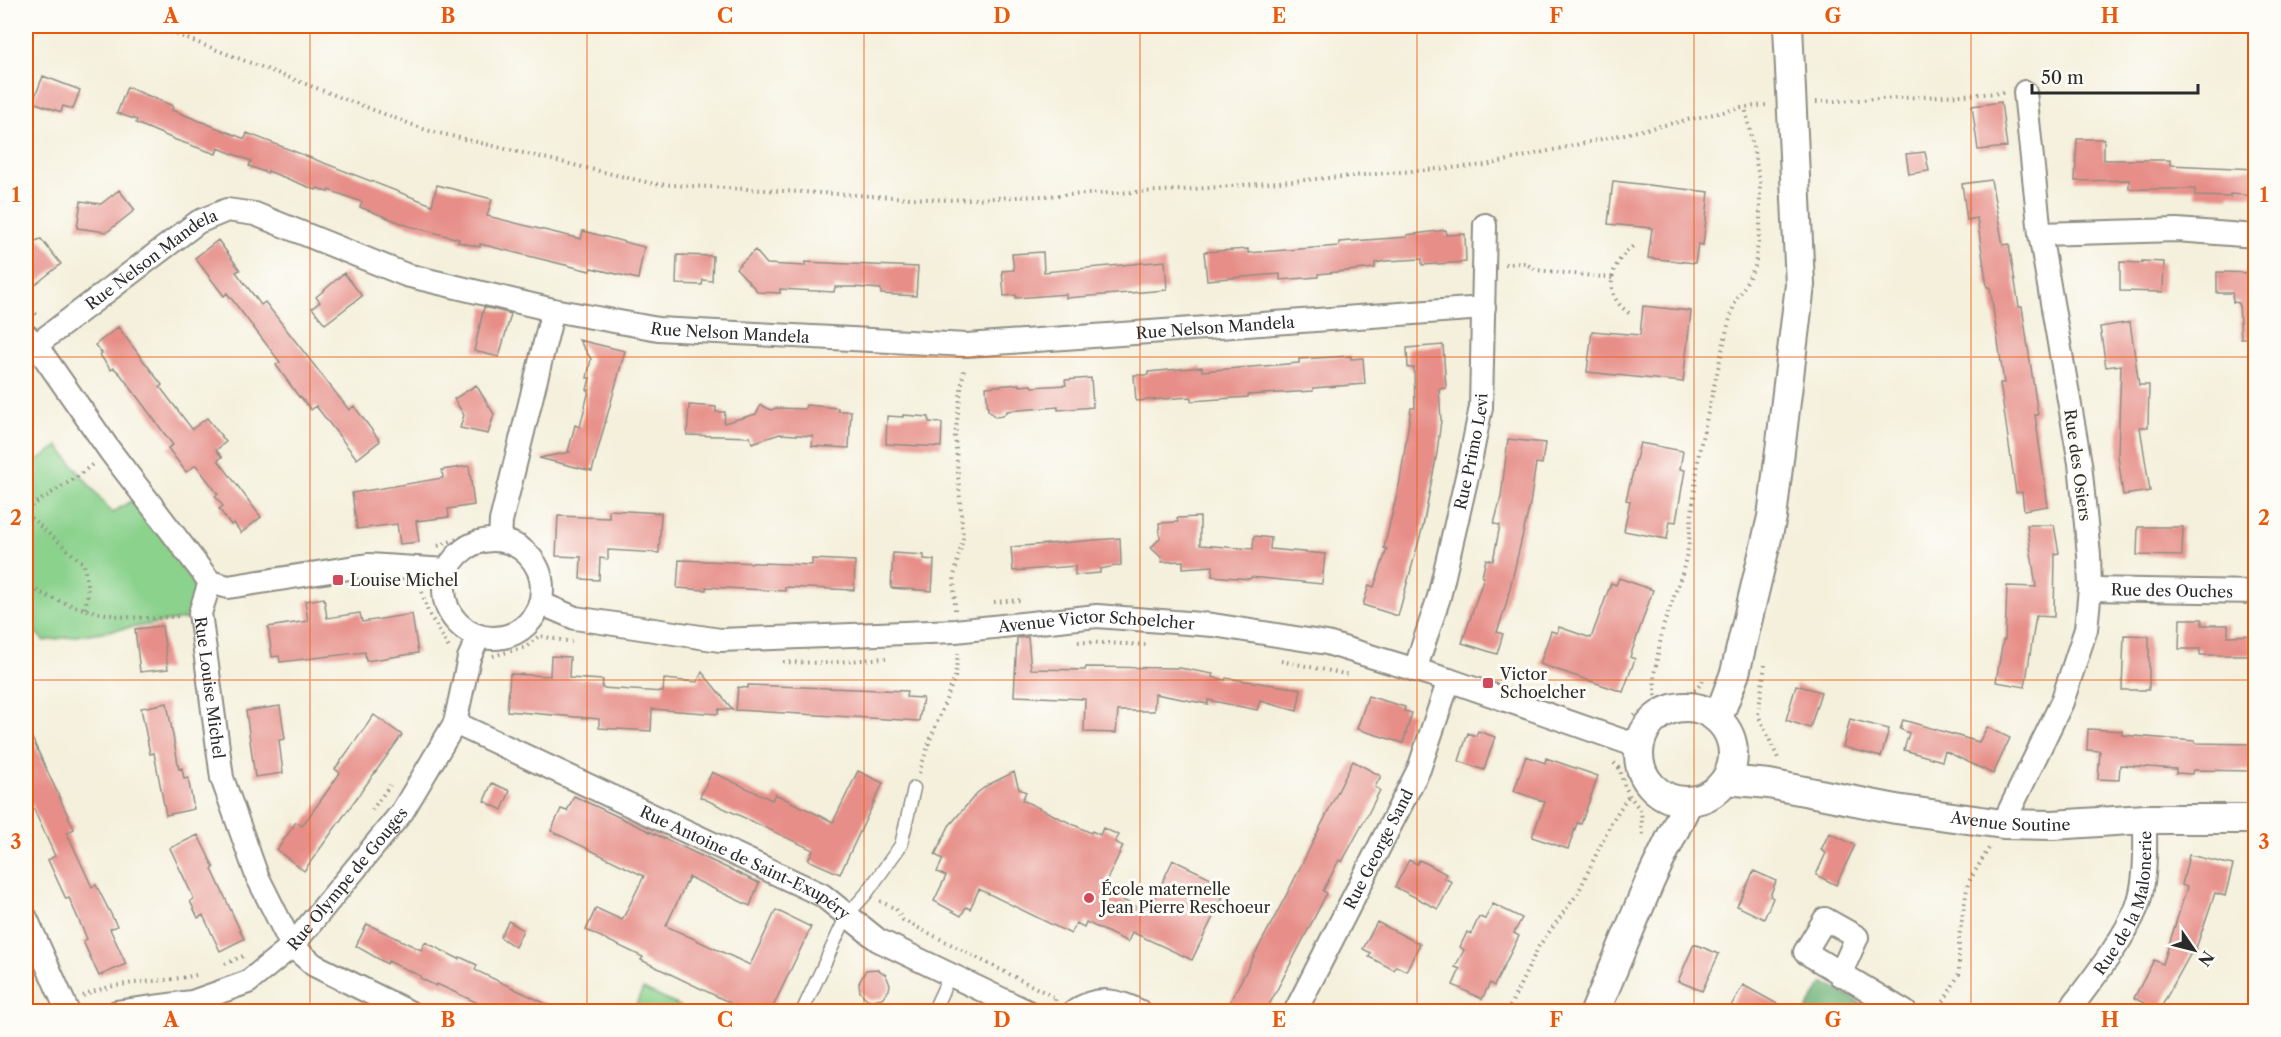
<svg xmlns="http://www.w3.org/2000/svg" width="2281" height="1037" font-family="'Libre Caslon Text',serif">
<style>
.green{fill:#8bd28d;stroke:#5b7e5c;stroke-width:1.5}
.forest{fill:#70b478;stroke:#4e7052;stroke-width:1.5}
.building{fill:#e78e88}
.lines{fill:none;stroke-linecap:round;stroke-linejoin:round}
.service-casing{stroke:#908e84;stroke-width:15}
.minor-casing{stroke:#908e84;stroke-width:26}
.tertiary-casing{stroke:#908e84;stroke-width:32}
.path{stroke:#908e84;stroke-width:4;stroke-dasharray:1.5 4.5;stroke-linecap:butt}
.service{stroke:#fff;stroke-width:12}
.minor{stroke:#fff;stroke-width:22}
.tertiary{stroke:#fff;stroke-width:28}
.grid{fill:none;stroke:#e8590c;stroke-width:1.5;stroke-opacity:0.55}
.poi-dot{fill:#d1495b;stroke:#fdfcf7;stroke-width:2}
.labels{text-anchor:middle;stroke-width:6;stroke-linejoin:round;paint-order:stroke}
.street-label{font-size:16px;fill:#2b2b2b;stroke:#fdfcf7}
.poi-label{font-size:16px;fill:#2b2b2b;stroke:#fdfcf7;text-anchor:start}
.neatline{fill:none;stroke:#e8590c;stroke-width:2}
.grid-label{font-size:20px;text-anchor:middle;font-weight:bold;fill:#e8590c}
</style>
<rect width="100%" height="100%" fill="#fdfcf7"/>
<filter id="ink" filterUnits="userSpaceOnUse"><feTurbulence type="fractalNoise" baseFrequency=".0167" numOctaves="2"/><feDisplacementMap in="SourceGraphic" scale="12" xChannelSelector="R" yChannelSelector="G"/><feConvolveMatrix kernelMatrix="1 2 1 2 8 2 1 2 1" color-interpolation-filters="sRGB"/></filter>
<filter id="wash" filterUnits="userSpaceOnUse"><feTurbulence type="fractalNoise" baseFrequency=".008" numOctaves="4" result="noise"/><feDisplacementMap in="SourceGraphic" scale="24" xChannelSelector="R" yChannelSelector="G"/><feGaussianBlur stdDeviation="1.35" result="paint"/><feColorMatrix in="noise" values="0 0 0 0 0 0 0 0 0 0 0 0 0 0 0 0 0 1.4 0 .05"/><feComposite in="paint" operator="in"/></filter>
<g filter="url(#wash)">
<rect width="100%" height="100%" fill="#f4f0dc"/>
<path class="green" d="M58 446 112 513 134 499 193 572 196 593 191 618 44 641 26 623V468Z
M643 989 690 1011H633Z"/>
<path class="forest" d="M1823 982 1875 1011H1806Z"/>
<g id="blocks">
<path class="building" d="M43 76 80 90 73 109 63 106 61 112 33 102Z
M127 87 173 106 172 110 245 139 247 133 432 205 437 185 492 199 487 216 581 239 583 231 644 247 638 279 591 268 590 271 480 244V247L458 242 459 239 409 226 360 207 362 202 329 190 328 192 317 188 316 190 268 171 267 173 249 166 251 161 218 148 216 154 176 140 136 123 137 120 117 113Z
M2001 102 2007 147 1978 150 1972 106Z
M2077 139H2104V160H2170V165L2256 169V196L2230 194V197L2195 196V189H2129V180L2075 181Z
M1925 152 1929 171 1909 174 1906 154Z
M1991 180 2003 245 2009 244 2019 307H2022L2038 415H2035L2048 506 2024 510 2022 492 2016 493 2000 383H2004L1990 287H1987L1977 218 1967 220 1962 184Z
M1613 181 1709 192 1703 245 1698 244 1695 263 1648 258 1652 228 1608 224Z
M119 190 135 210 107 232 77 228 81 201 101 204Z
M1446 230V235L1465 234 1466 262 1422 265V259L1386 261 1375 263V268L1318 274V277L1280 280V274L1207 280 1204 252 1248 249V253L1339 246V242L1407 237V235Z
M41 239 61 264 26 292V244Z
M218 240 240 270 236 272 261 305 265 302 349 410 354 406 380 441 357 459 316 406 311 410 300 396 299 397 276 365 280 362 227 293 224 296 195 258Z
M755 250 767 264 805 266V262L918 267 916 296 881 294V289L853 287H835L834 292 780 289V293L758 292 736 268Z
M1043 252 1044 272 1165 261 1167 290 1066 298V294L1016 298V295L1004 296 1002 271 1014 270 1012 254Z
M677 255 713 256 712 281 703 280 702 285 676 284Z
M2142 261 2164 262 2163 292 2120 291V262L2142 263Z
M2217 272 2256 273V338H2241L2239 303 2233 302 2232 293H2217Z
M344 273 362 296 325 324 312 308 320 302 316 297Z
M1643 306 1691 311 1683 382 1587 372 1592 331 1640 335Z
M484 307 511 314 499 357 474 351Z
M2130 322 2139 385H2149L2148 427H2140L2150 491 2123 495 2118 455 2121 365 2106 367 2100 327Z
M118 327 162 385 160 387 192 429 207 418 226 442 216 450 222 457 218 460 261 517 241 533 234 523 231 525 219 509 223 506 215 496 218 494 196 465 186 472 168 448 173 445 121 375 114 368 111 370 100 355 102 353 95 345Z
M579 340 625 351 592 471 539 458 571 452H568L575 425 580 427 589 390H587L590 378H587L591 359Z
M1443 345 1446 388 1439 389 1441 420 1437 453 1423 526 1398 616 1363 605 1369 585 1374 587 1387 549 1384 548 1400 481 1411 408H1415L1414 368H1408L1407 348Z
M1351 356V359L1363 358 1365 384 1313 388V391L1248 395V397L1191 401V397L1136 401 1134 375H1148V372L1202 367V371L1299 363V359Z
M1091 378 1093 407 1058 410V407L1007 411 1003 416 995 417 988 410 986 387 1019 384V386L1031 385 1032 387 1066 385 1065 380Z
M476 385 494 414 488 434 460 428 464 415 454 399Z
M689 405 716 407V412H725L724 423 756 414 761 405 771 410 776 408 805 409 806 405 838 408V411H851L849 448 812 446 813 436 780 434 752 443 750 437 687 435Z
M903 415 929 417V422L942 423 941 447 886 444 887 416 903 417Z
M1508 439 1545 443 1542 464 1536 463 1530 504 1506 605 1497 632 1503 634 1497 654 1462 643 1484 577H1482L1486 559 1493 561 1500 525 1494 524 1501 497Z
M1640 443 1683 451 1680 469 1685 470 1676 522 1670 521 1667 539 1624 531 1630 501 1626 500Z
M469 466 474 505 448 509 449 517 416 521 419 542 400 544 397 524 357 529 352 493 443 478 442 470Z
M609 510 661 513 659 553 608 550V559L600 558 599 580 580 579 581 557 556 556 558 516 609 518Z
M1200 517V545L1253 549 1254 536 1271 538 1270 549 1325 554 1322 584 1251 577 1250 579 1212 576 1213 566 1183 568V561L1162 562 1161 557 1151 548 1160 538 1159 523 1178 522 1177 518Z
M2027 525H2054L2059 553 2055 554 2054 617 2036 616 2025 687 1996 682 2003 640H2005L2007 586 2036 587Z
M2138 527H2183L2182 556 2137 555Z
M1120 538 1121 565 1100 569V573L1075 575V566L1013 571 1011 547Z
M893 553 924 555V559L934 560 932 591 891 588Z
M812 559 855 561 854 590 785 587V591L706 587V590L677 588 679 560 812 565Z
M1619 578 1653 590 1630 657 1635 659 1623 692 1540 664 1551 631 1557 633 1559 627 1591 638 1611 583 1616 585Z
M324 598 327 618 360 613 362 622 412 614 418 653 366 661 365 652 280 662 279 656 272 657 268 627 308 621 305 601Z
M2180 619H2202V625H2228V636L2256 635V655H2200V649H2179Z
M162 626 168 669 140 672 135 629Z
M2124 635 2149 636V690H2122Z
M1028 637 1031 669 1085 670 1086 667 1180 668 1213 674 1212 677 1225 680 1226 678 1301 689 1297 711 1260 701 1257 710 1208 700V704L1155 694 1154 711H1118L1116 733 1084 732 1085 699 1014 696 1017 638Z
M551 656 570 657 569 678 603 680 602 688 663 692 664 679 697 682 702 672 733 710 719 709 718 714 652 709 651 731 599 728V719L507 711 510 674 550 676Z
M748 685 907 691 906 697 923 698 919 721 736 710 738 687 748 688Z
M1796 685 1821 692 1810 728 1786 720Z
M1368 696 1405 707 1404 711 1412 713 1403 743 1357 729Z
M167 703 179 769 182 768 184 779 188 778 194 809 166 815 154 753 150 754 141 708Z
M280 706 285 739 279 740 283 773 255 777 246 711Z
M374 715 402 735 304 871 277 850 296 822 302 826 321 800 340 773 335 769Z
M1850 719 1889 729 1881 757 1843 747Z
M1903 720 1979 742 1987 727 2010 738 1993 774 1945 751 1942 761 1904 750 1909 733 1900 729Z
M26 725 74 829 67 833 92 887 96 885 117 926 110 929 126 964 99 976 83 941 87 939 69 898 66 899 48 860 55 856 26 792Z
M2088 729 2122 731V735L2195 741V743L2252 744V771L2193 770 2192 774 2176 773V769L2120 765 2119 780 2098 779 2100 751 2087 750Z
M1478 731 1495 737 1484 770 1459 761 1468 733 1476 736Z
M1526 756 1545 763 1546 758 1598 776 1581 824 1577 823 1568 849 1532 837 1545 802 1514 791Z
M1353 761 1381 776 1375 787 1380 790 1368 814 1342 862 1339 860 1323 891 1327 893 1266 1011H1225L1289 890Z
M858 771 883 783 840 874 808 860 813 850 700 797 712 772 772 800 775 794 833 822Z
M1014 772 1019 789 1026 792 1022 800 1091 833 1092 831 1100 835 1103 828 1119 835 1115 842 1123 846 1102 890 1143 910 1149 896 1154 899 1173 860 1228 886 1192 960 1132 932 1128 942 1086 922 1084 927 1076 923 1071 934 979 889 970 909 966 907 961 916 934 901 946 876 937 872 943 859 935 855 949 826 977 793 988 785Z
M492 783 510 791 502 810 484 801Z
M574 796 759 883 750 906 689 877 666 926 750 965 776 910 811 927 771 1011H731L735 1005 641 960 643 957 586 930 596 908 622 920 644 876 551 831 561 809 567 811Z
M1829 833 1855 845 1836 885 1816 875 1826 853 1821 850Z
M198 835 214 868 212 869 244 939 220 951 203 915 198 918 190 901 194 899 170 848Z
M2189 855 2233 865 2225 896 2215 893 2194 954 2191 953 2159 1011 2134 998 2154 960 2163 964 2187 887 2182 885Z
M1409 860 1417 864 1419 860 1428 864 1446 874 1444 878 1452 882 1438 909 1395 887Z
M1754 871 1776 881 1770 896 1773 898 1764 919 1737 906Z
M1493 904 1522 918 1514 933 1519 936 1494 986 1490 983 1482 999 1453 985 1460 969 1455 967 1464 950 1460 947 1467 932 1471 934 1479 917 1485 919Z
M509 921 523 930 515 947 500 937Z
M1377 922 1420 944 1406 971 1396 966 1394 970 1369 957 1371 953 1363 949Z
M367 924 421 950 425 942 459 959 460 957 477 965 475 970 561 1011H495L437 984 436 986 420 978 421 976 388 961 387 964 356 946Z
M1694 944 1719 954 1702 991 1678 981Z
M877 969 886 975 890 985 889 990 882 998 872 1000 867 999 860 992 859 983 866 970Z
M1743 985 1790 1011H1728Z"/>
</g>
</g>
<g filter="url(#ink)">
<use href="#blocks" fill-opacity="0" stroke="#908e84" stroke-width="1.5"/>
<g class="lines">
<defs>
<path id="service" d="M802 1012 847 915 866 894 901 845 914 788
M933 1012 950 975"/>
<g id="minor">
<path d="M2040 234 2177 230 2256 236"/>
<path d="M27 336 36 345 110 451 210 582"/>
<path id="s1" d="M36 345 198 222 227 210 255 214 406 275 553 310 658 329 967 345 1484 308"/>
<path d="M500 540 501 521 553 310"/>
<circle cx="493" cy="589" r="49"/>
<path id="s2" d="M210 582 200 613 222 778 257 876 292 946 314 965 409 1012"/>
<path d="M210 582 228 587 368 565 447 570"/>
<path id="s3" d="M2090 589 2256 592"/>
<path id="s4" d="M540 603 575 618 720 640 955 631 1097 616 1213 625 1327 643 1449 680 1626 742 1641 739"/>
<path id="s5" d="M1415 670 1439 597 1468 472 1481 407 1485 225"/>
<path id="s6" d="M455 723 822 895 878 940 1028 1012"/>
<path d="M2003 824 2062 702 2086 629 2090 589 2089 555 2080 463 2040 234 2025 92"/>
<path d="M26 918 68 1012"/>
<path d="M1840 975 1857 937 1825 919 1805 952 1905 1012"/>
<path id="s7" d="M117 1012 192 1002 248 982 292 946 402 812 455 723 469 658 479 636"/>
<path d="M1074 1012C1096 995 1118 1000 1141 1012"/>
<path id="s8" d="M1295 1012 1419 769 1449 680"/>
<path id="s9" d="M2068 1012C2092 979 2121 945 2137 907 2147 880 2145 848 2145 819"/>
</g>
<g id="tertiary">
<circle cx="1686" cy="754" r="47"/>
<path d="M1718 718 1735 673 1772 517 1800 285 1788 26"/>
<path id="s10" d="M1726 780 1769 784 1896 809 2003 824 2053 825 2145 819H2256"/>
<path d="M1595 1012 1650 881 1688 802"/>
</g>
</defs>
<use href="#service" class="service-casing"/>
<use href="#minor" class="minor-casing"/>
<use href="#tertiary" class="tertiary-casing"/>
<path class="path" d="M154 26 426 130 654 184 948 200 1182 190 1486 165 1745 107 1767 105
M26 34 30 26
M1816 102 2004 93
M1505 264 1525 263 1536 270 1612 278
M26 306 37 315
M1629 313C1600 293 1611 261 1636 244
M26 509 77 477 94 463
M26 514 84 564 88 592 85 609
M523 536C542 550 550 563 552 586
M438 546 479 531
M26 585C72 611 126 623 179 616
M422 592 428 612 449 648
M994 602 1020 600
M955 610 954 576 963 538 955 436 964 367
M1078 642 1149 645
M493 656 526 647 539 636 572 642
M1281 661 1350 675
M783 662 826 663 886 658
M1765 665 1758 715 1778 758 1777 760
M1656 702 1654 675 1663 627 1682 574 1688 549 1699 452 1727 329 1734 305 1755 266 1760 227V182L1745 107
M1634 716 1656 702 1696 690 1705 678
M1614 763 1620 769 1623 782 1629 795 1641 811 1643 837
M919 773 930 740 955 677 958 653
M372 810 390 785
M880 901 896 909 903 920 1056 998 1055 1001
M225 964 243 956
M83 996C119 979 158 984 196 975
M1192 1009 1196 1012
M1507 1012 1539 946 1578 893 1611 823 1629 795
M1938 1012 1959 974V937L1968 883 1989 848"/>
<use href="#service" class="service"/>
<use href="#minor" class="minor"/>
<use href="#tertiary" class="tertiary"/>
</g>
</g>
<path class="grid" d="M310 26V1012M587 26V1012M864 26V1012M1140 26V1012M1417 26V1012M1694 26V1012M1971 26V1012M26 357H2256M26 680H2256"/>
<g class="poi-dot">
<rect x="332" y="574" width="12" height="12" rx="3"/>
<rect x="1482" y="677" width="12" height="12" rx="3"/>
<circle cx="1089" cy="898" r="6"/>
</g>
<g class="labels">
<g class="street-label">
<text dy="6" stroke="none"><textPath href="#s1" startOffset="144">Rue Nelson Mandela</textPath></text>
<text dy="6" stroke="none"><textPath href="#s1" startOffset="1242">Rue Nelson Mandela</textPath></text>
<text dy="6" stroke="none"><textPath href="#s1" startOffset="756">Rue Nelson Mandela</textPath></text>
<text dy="6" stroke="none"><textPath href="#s5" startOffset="226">Rue Primo Levi</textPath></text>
<text transform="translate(2078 465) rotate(82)" y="6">Rue des Osiers</text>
<text dy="6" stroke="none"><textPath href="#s3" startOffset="82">Rue des Ouches</textPath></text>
<text dy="6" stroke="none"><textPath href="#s4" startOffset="562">Avenue Victor Schoelcher</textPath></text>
<text dy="6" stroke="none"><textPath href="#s2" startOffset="108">Rue Louise Michel</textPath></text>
<text dy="6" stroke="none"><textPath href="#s10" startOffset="288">Avenue Soutine</textPath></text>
<text dy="6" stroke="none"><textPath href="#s8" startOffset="183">Rue George Sand</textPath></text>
<text dy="6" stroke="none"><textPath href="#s6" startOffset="322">Rue Antoine de Saint-Exupéry</textPath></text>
<text dy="6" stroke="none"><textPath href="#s7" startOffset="279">Rue Olympe de Gouges</textPath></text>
<text dy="6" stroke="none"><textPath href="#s9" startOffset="126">Rue de la Malonerie</textPath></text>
</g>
<g class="poi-label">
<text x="350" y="586">Louise Michel</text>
<text x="1500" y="680">Victor<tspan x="1500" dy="18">Schoelcher</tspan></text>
<text x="1101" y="895">École maternelle<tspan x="1101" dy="18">Jean Pierre Reschoeur</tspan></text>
</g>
</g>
<rect width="2281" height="1037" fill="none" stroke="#fdfcf7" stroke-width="66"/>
<g transform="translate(2194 950) rotate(125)" stroke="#fdfcf7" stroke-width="4.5" paint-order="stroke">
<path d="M0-4.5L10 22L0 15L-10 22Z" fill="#2b2b2b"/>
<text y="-9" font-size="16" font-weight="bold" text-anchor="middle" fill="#2b2b2b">N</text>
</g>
<path d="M2032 84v9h166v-9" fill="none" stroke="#2b2b2b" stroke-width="3"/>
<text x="2041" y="84" font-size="18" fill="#2b2b2b" stroke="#fdfcf7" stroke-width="4.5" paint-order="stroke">50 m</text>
<rect x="33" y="33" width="2215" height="971" class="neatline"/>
<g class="grid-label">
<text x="171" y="23">A</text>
<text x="448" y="23">B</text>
<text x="725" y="23">C</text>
<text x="1002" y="23">D</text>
<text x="1279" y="23">E</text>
<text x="1556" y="23">F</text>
<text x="1833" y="23">G</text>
<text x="2110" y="23">H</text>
<text x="16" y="202">1</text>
<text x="2264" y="202">1</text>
<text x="16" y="525">2</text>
<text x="2264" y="525">2</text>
<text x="16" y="849">3</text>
<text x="2264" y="849">3</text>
<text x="171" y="1027">A</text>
<text x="448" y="1027">B</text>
<text x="725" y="1027">C</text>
<text x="1002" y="1027">D</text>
<text x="1279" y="1027">E</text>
<text x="1556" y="1027">F</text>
<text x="1833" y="1027">G</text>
<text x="2110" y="1027">H</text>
</g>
</svg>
